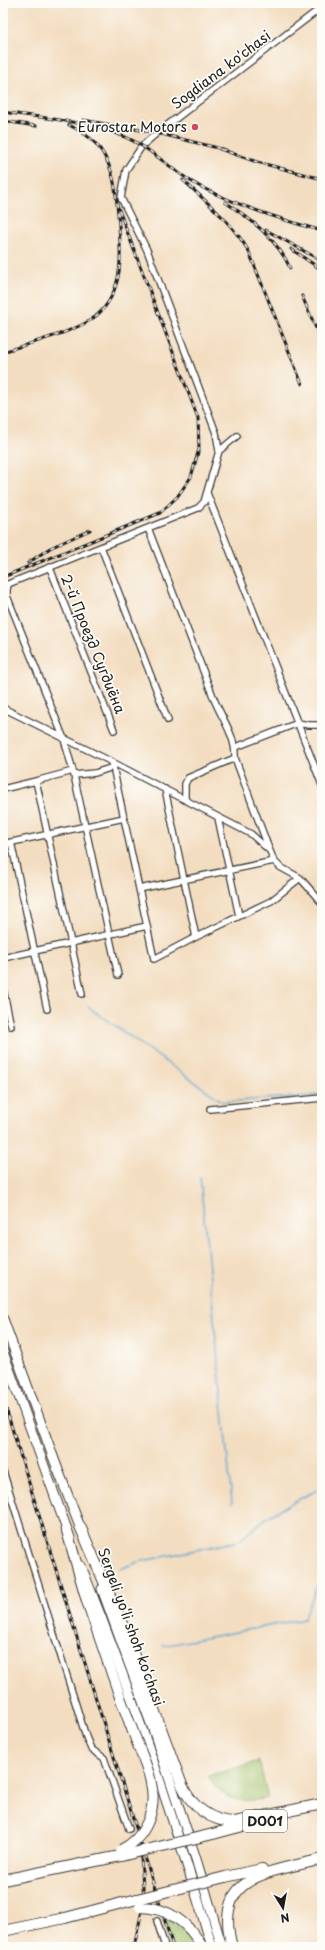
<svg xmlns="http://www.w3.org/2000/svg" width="325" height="1950" font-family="'Playpen Sans',sans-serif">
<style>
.green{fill:#a0bf67;stroke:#5e6e42}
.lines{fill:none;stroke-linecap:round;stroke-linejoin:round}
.stream{stroke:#57a3d0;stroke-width:1.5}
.street-casing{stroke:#3c3935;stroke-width:8}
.primary-casing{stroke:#3c3935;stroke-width:11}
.highway-casing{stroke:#3c3935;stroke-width:12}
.street{stroke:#fff;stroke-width:5.5}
.primary{stroke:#fff;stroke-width:9}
.highway{stroke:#fff;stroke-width:10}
.rail-casing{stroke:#1c1c1c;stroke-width:3}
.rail{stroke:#fdfcf7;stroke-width:1.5;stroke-dasharray:4.5;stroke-linecap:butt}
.highway-bridge-casing{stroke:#3c3935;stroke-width:12;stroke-linecap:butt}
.highway-bridge{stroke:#fff;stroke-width:10}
.poi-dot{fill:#d1495b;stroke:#fdfcf7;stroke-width:1.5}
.labels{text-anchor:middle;stroke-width:3.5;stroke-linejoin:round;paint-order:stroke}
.shield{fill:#fdfcf7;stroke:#605f5e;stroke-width:1}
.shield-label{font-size:13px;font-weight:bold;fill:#1c1c1c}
.street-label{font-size:14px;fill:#1c1c1c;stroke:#fdfcf7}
.poi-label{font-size:14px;fill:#1c1c1c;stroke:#fdfcf7;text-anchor:end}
</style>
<rect width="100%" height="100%" fill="#fdfcf7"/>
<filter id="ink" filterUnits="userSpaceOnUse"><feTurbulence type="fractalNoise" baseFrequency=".025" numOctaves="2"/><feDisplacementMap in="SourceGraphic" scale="8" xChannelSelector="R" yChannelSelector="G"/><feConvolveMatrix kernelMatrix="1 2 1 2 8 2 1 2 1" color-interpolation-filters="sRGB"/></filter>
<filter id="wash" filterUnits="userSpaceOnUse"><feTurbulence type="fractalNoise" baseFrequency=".012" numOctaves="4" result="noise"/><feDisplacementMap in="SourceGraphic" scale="16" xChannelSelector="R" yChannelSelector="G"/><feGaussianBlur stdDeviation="0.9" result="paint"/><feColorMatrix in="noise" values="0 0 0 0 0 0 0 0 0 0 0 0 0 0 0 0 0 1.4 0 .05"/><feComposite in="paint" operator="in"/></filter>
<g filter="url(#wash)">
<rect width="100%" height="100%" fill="#f3ddc0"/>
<path class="green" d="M259 1761 268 1798C241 1804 223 1801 208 1776Z
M166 1918 189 1935 197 1947H171Z"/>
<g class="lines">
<path class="stream" d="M88 1007 223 1102 322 1095
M200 1177 232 1503
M120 1569 138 1562 239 1541 266 1518 295 1501 322 1488
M163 1646 304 1619 322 1573"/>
</g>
</g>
<g filter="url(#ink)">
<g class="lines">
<defs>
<path id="street" d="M219 451 216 433 147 250 121 198 126 170 142 146 157 133 322 7
M207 493 322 785
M148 528C170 585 192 642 214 699 222 719 236 736 235 758L269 849
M101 547 168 720
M50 568 114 730
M8 584 7 590V596L64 739 73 771 118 975
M3 586 198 508 204 502 219 451 237 436
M3 708 112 762 251 834 270 851 274 861 280 867 300 878 322 903
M236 747 298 723 309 725H322
M112 762 154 959 196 937
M74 775 95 773 113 767
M36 781 73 771
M3 789 36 781 82 994
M165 789 196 937 271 901 300 878
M185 800V784L188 778 235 758
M218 818 239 916
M11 842 47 1009
M3 844 124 818
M139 889 274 861
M3 958 147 926
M3 989 11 1026
M210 1109 322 1098
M3 1471 86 1737 91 1749 104 1758 129 1829
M157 1921 165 1947"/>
<path id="primary" d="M3 1319 55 1462 82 1532
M3 1352 70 1538
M81 1566C131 1691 174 1818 212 1947
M102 1589 154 1732 196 1859 222 1947"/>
<path id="highway" d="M80 1526 123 1626 182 1785C191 1806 211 1822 235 1822L322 1804
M67 1531 87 1601 120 1697
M213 1834 243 1826
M225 1877 262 1869
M3 1880 125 1855
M3 1931 65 1918 137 1899
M232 1947C212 1874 269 1873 322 1859"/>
</defs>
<use href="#street" class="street-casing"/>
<use href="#primary" class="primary-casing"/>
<use href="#highway" class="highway-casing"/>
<use href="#street" class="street"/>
<use href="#primary" class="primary"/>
<use href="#highway" class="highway"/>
<defs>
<path id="rail" d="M3 82H7
M3 112C43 118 87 121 125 137 153 149 173 172 199 186 238 206 280 219 322 231
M83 120 157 133 226 150
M3 121 36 126
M220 149 257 162 322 179
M183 180C207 203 233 223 249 252L302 384
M225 202C250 218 278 240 290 268
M266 230 322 261
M291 249 322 270
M302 296 322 342
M3 352C26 344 79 331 96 316 126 291 121 249 118 214 116 195 115 176 106 159 98 142 85 133 69 125
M28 563 50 548 90 530
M3 577 160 513 177 497 191 477 199 449 198 418 117 205
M3 1399 173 1947
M134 1947 144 1901 141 1858"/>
</defs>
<use href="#rail" class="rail-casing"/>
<use href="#rail" class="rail"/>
<defs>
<path id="highway-bridge" d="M120 1697C126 1713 132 1729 138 1745 143 1758 149 1770 151 1783 157 1809 146 1838 121 1850
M125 1855 213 1834
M137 1899 225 1877
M140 1907C168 1907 190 1924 202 1947"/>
</defs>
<use href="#highway-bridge" class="highway-bridge-casing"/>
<use href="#highway-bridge" class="highway-bridge"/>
</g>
</g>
<circle class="poi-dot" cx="195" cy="127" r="4"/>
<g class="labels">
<rect class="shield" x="243" y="1810" width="44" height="22" rx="3"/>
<g class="shield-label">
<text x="265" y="1826">D001</text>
</g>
<g class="street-label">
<text transform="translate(221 70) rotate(-37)" y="5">Sogdiana ko'chasi</text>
<text transform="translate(93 644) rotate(68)" y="5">2-й Проезд Сугдиёна</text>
<text transform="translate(131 1627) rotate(70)" y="5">Sergeli yo‘li shoh ko‘chasi</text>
</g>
<g class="poi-label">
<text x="187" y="132">Eurostar Motors</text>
</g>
</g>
<rect width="325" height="1950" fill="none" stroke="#fdfcf7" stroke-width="16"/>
<g transform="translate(283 1908) rotate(169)" stroke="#fdfcf7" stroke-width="3" paint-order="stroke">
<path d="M0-3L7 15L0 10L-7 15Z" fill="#1c1c1c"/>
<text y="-6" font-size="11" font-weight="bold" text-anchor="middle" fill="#1c1c1c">N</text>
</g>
</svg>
